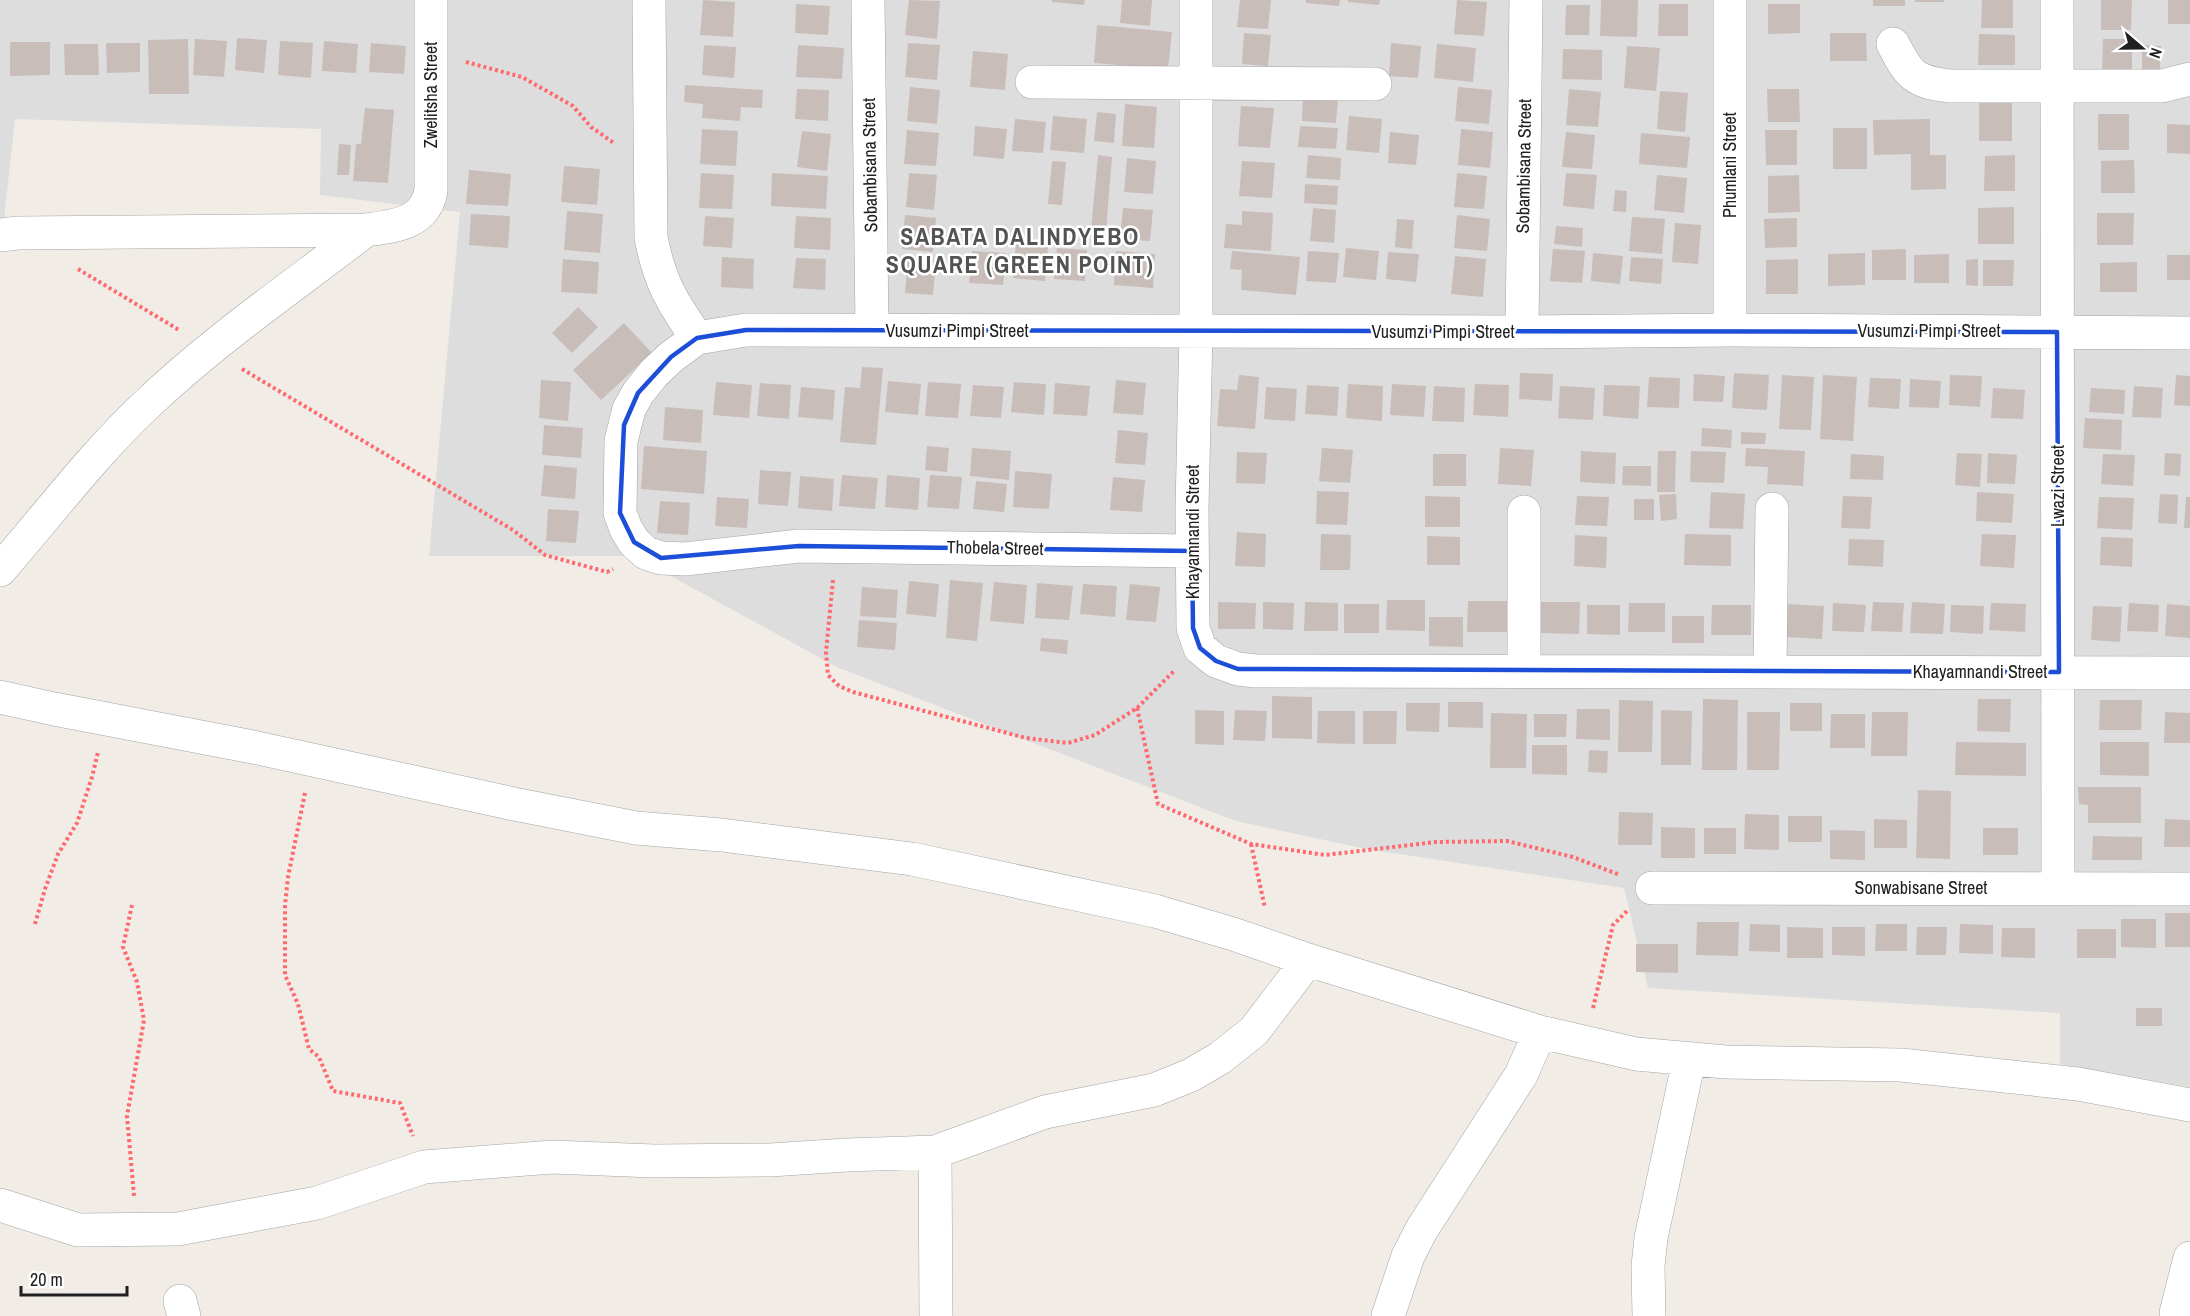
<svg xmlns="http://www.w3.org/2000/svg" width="2190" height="1316" font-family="'Archivo Narrow',sans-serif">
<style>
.residential{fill:#dedddd}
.building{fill:#c9bdb9}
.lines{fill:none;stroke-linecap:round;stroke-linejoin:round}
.minor-casing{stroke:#a4a4a4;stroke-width:34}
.path{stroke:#ff696e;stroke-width:4;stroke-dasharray:3 3;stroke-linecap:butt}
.minor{stroke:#fff;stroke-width:33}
.marked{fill:none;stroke:#1d4ed8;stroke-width:4.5;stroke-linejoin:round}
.labels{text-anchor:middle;stroke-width:5;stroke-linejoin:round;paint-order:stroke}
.street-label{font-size:18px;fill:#202020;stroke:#fff}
.district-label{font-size:24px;font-weight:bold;letter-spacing:1.5px;fill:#535353;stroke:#fff}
</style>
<rect width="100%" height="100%" fill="#f1ece6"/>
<path class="residential" d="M0 0H2190V1087L2060 1064V1013L1648 988 1624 888 1366 849 1236 821 839 668 634 556H429L460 212 320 195 321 129 15 119 4 219 0 221Z"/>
<path class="building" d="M703 0 735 2 733 37 700 35Z
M909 0 940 1 937 39 905 35Z
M1052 0H1085L1084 5 1052 2Z
M1122 0H1152L1150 26 1120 23Z
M1240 0H1271L1268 29 1237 27Z
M1306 0H1340L1339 6 1306 3Z
M1348 0H1380L1379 5 1348 2Z
M1457 0 1487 2 1484 36 1454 34Z
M1601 0H1638L1637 37 1600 36Z
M1873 0H1905V6H1873Z
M1915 0H1944V2H1915Z
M1982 0H2013V28H1981Z
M2101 0H2132L2131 30H2101Z
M2168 0H2190V24H2168Z
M796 4 830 6 828 35 795 33Z
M1659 4H1688V36H1658Z
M1768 4H1800V33L1768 34Z
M1566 5H1590L1589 35H1565Z
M1097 25 1172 32 1168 69 1094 63Z
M1244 33 1271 35 1268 66 1242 64Z
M1830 33H1866L1867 61H1830Z
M1979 34 2015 35V65H1978Z
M237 38 267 40 264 73 235 70Z
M188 39 189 94H149L148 40Z
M195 39 227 41 224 77 193 75Z
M2103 39H2132V70H2102Z
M280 41 313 43 311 78 278 75Z
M324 41 358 44 356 73 322 71Z
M10 42H50V75L10 76Z
M106 43H140V72L107 73Z
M371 43 406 46 404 74 369 72Z
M908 43 940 45 937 80 905 77Z
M1391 43 1421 46 1418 78 1389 76Z
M64 44H98L99 75H65Z
M1437 44 1476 48 1473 82 1434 78Z
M704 45 736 47 734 78 702 75Z
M798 45 844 48 842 79 796 77Z
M2142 45 2161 46 2160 69H2142Z
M1627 46 1660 48 1656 91 1624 88Z
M1563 49 1602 50V80L1562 79Z
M973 51 1008 54 1005 90 970 87Z
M685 85 763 90 762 108 741 107 740 121 702 118 703 104 684 102Z
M910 87 940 90 937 124 907 121Z
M1458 87 1492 90 1489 124 1455 121Z
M797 89 829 90 828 121 795 119Z
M1569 89 1601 92 1598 127 1566 125Z
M1767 89H1799L1800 122H1768Z
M1660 91 1688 93 1685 132 1657 129Z
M1303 96 1338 99 1336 123 1302 121Z
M1979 103H2012V141H1979Z
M1125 104 1157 107 1154 148 1122 146Z
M1241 106 1274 108 1270 148 1238 146Z
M365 108 394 110 388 183 353 181 356 144H361Z
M1097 112 1116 114 1114 143 1094 141Z
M2098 114H2129V150H2098Z
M1053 116 1087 119 1084 153 1050 150Z
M1349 116 1382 119 1379 153 1346 150Z
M1015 119 1046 122 1043 153 1012 151Z
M1930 119V155H1946V189L1911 190V154L1874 155 1873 120Z
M2167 124 2190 125V154L2167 153Z
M975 126 1007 129 1004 159 973 156Z
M1300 126 1338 128 1336 149 1298 147Z
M1833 128H1867V169H1833Z
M702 129 738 131 736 166 700 164Z
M1461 129 1493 132 1490 168 1458 165Z
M907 130 939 133 936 166 904 164Z
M1765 130H1797V165H1766Z
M802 131 831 134 827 171 797 167Z
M1390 132 1419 135 1416 165 1388 163Z
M1566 132 1595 135 1592 169 1562 167Z
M1641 133 1690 137 1687 168 1639 164Z
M339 144 351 145 349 175H337Z
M1098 155 1112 157 1106 231 1091 230Z
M1308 155 1341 158 1340 180 1306 178Z
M2015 155V191H1984L1985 156Z
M1127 158 1156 161 1153 194 1124 192Z
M2134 160 2135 193H2101V161Z
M1052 161 1066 162 1062 205 1048 204Z
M1242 161 1275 163 1272 198 1239 196Z
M564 166 600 169 597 205 561 202Z
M469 170 511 174 508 206 466 204Z
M701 173 734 175 732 209 699 208Z
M772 173 828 176 826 209 771 206Z
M909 173 937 175 934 210 906 207Z
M1457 173 1487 176 1484 209 1454 207Z
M1566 173 1597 175 1594 209 1563 206Z
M1657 175 1687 178 1684 213 1654 210Z
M1799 175 1800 212 1768 213V176Z
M1305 184 1338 186 1337 205 1304 203Z
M1615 190 1627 191 1626 212 1613 211Z
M2014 207V244H1978V208Z
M1123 208 1153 210 1150 241 1120 239Z
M1313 208 1336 210 1334 243 1310 241Z
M567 211 603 214 600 253 564 250Z
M1242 211 1273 213 1271 251 1224 248 1226 224 1242 225Z
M2097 213H2134L2133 245H2097Z
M471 214 510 216 508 248 469 245Z
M905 215 936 218 933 252 902 249Z
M1457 215 1490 219 1487 251 1454 248Z
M705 216 734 218 732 248 703 246Z
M796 216 831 218 830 250 794 248Z
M1632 217 1665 219 1662 254 1629 251Z
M1797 218V247L1765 248 1764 219Z
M1397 219 1414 220 1412 249 1395 247Z
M1675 223 1701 225 1698 264 1672 262Z
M1556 226 1583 228 1582 247 1554 244Z
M1016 244 1048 247 1045 281 1013 278Z
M1057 248 1087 250 1085 281 1054 279Z
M1346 248 1379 251 1376 280 1343 277Z
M1553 249 1585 251 1582 283 1550 281Z
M1906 249V280H1872V250Z
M972 251 1006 253 1003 285 969 283Z
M1116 251 1155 254 1153 288 1114 285Z
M1232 251 1300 257 1296 295 1241 290 1242 270 1230 269Z
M1308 251 1339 253 1336 283 1306 281Z
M1388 252 1419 254 1416 282 1386 279Z
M1593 253 1623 256 1620 284 1591 281Z
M1865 253V285L1828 286V254Z
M1949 254V283H1914V255Z
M2167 255H2190V280H2167Z
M1455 256 1486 259 1483 297 1451 294Z
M722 257 754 259 753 289 721 287Z
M908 257 936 260 933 295 905 293Z
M1631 257 1663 259 1661 284 1629 281Z
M796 258 826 259 825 290 793 288Z
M563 259 599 262 597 294 561 292Z
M1798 259V294H1766V260Z
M1978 259V286L1966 285V260Z
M1983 260H2014L2013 286H1983Z
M2137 262V292H2100V263Z
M578 307 598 327 572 353 552 333Z
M624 323 652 353 601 400 573 370Z
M862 367 883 368 876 445 840 442 845 387 860 388Z
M1520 373 1553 374 1552 401 1519 399Z
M1734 373 1769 375 1767 410 1732 408Z
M1694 374 1725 376 1723 402 1693 401Z
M1239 375 1259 377 1255 429 1217 426 1220 389 1237 390Z
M1782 375 1814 377 1811 430 1779 429Z
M1823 375 1857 377 1853 441 1820 439Z
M1950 375 1982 376 1980 407 1949 405Z
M2176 375 2190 376V406L2174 405Z
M1649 377 1680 378 1679 408 1647 407Z
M1870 378 1901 379 1899 409 1868 407Z
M1910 379 1941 381 1939 408 1909 407Z
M541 380 571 382 568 421 539 418Z
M1116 380 1146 383 1143 415 1113 413Z
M888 381 921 384 918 415 885 412Z
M716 382 752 385 749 418 713 415Z
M928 382 961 384 958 418 925 416Z
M1014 382 1046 384 1044 415 1011 412Z
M760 383 791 385 789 419 757 416Z
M1055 383 1090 386 1087 416 1053 414Z
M1348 384 1383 386 1382 421 1346 418Z
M1392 384 1426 386 1424 417 1390 415Z
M1475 384 1509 385 1508 417 1473 415Z
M973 385 1004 387 1001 418 970 416Z
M1307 385 1339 387 1337 416 1305 414Z
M1604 385 1640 386 1638 419 1603 416Z
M1434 386 1465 388 1464 422 1432 421Z
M1560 386 1595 388 1593 420 1558 418Z
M2134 386 2163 388 2161 418 2132 417Z
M801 387 835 390 833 420 798 417Z
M1266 387 1297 389 1295 421 1264 419Z
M1993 388 2025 390 2023 419 1991 418Z
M2091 388 2125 390 2124 414 2089 412Z
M665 407 703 410 701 443 663 440Z
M2085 418 2122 420 2121 450 2083 448Z
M544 425 583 428 581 458 542 455Z
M1702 428 1732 430 1731 448 1701 446Z
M1118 430 1148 433 1145 465 1115 463Z
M1741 432 1766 433 1765 444H1741Z
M644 446 707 451 704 494 641 489Z
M927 446 949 448 947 472 925 470Z
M972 448 1011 451 1009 480 970 476Z
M1322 448 1353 450 1350 483 1319 481Z
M1500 448 1534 450 1531 486 1498 484Z
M1746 448 1805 451 1803 486 1767 484 1768 467 1745 466Z
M1581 451 1616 453 1615 484 1580 482Z
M1658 451H1676L1675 492H1657Z
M1691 451 1726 452 1724 483 1690 482Z
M1237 452 1267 453 1265 484 1236 483Z
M1957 453 1982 454 1980 487 1955 485Z
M1988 453 2017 455 2015 484 1987 483Z
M2165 453 2181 454 2180 476 2164 475Z
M1433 454H1466V486H1433Z
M1851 454 1884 456 1883 480 1850 479Z
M2103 454 2135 455 2133 486 2101 484Z
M544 465 577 468 575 499 541 496Z
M1623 466H1651V486L1622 485Z
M760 470 791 472 788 506 758 504Z
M1015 471 1052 474 1049 509 1013 507Z
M842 475 878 478 875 509 839 506Z
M887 475 920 478 918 510 885 507Z
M930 475 962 477 959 509 927 507Z
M800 476 834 479 832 511 798 508Z
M1113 477 1145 480 1142 512 1110 510Z
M976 481 1007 484 1004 512 973 509Z
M1317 491 1349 492 1347 525 1316 524Z
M1711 492 1745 494 1743 529 1709 528Z
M1977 492 2014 494 2012 523 1976 521Z
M1676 494 1677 519 1661 521 1659 495Z
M2160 494 2178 495 2177 524 2158 523Z
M1425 496 1460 497V527H1425Z
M1577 496 1609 497 1607 526 1575 525Z
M1843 496 1872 497 1870 529 1841 528Z
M717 497 749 499 747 528 715 526Z
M2099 497 2134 498 2132 530 2097 528Z
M2186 497H2190V528H2184Z
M1634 499H1654V520H1634Z
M660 501 690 503 688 535 657 533Z
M548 509 579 511 576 543 546 541Z
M1237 532 1266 534 1265 567 1235 566Z
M1321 534 1351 535 1350 570H1320Z
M1685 534 1731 535V566L1684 565Z
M1982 534 2016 535 2014 568 1980 566Z
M1575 535 1607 537 1606 568 1574 566Z
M1427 536 1460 537V565H1427Z
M2101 537 2133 538 2132 567 2100 565Z
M1849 539 1884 540 1883 567 1848 565Z
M950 580 983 583 977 641 946 638Z
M909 581 939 584 936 617 906 614Z
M994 582 1027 585 1024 624 990 621Z
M1037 583 1073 586 1069 620 1035 618Z
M1083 584 1117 586 1115 617 1080 614Z
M1130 584 1160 587 1156 622 1126 620Z
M862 587 898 590 896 618 860 616Z
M1387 600H1425V631L1386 630Z
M1468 601H1507V632H1467Z
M1218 602 1256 603 1255 629H1218Z
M1263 602 1294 603 1293 630 1263 629Z
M1305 602 1338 603V631H1304Z
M1541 602H1580L1579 634 1541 633Z
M1873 602 1904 603 1902 632 1871 631Z
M1912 602 1945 604 1943 634 1910 633Z
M1629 603H1665V632H1628Z
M1833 603 1866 605 1864 632 1832 631Z
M1991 603 2026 604 2025 632 1989 630Z
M2129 603 2159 605 2158 632 2127 631Z
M1344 604H1379V633H1344Z
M1788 604 1824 606 1822 639 1786 637Z
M2167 604 2190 606V638L2165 636Z
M1587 605H1620V635L1587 634Z
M1712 605H1751V635H1711Z
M1951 605 1984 606 1983 634 1950 632Z
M2093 606 2122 607 2120 642 2091 640Z
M1672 616H1704V643H1672Z
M1429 617H1463V647L1429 646Z
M859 620 897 623 895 650 857 647Z
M1041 638 1068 640 1067 654 1040 651Z
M1272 696 1312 697V739L1272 738Z
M1703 699 1738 700 1737 770H1702Z
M1978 699H2011L2010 732 1977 731Z
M1619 700 1653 701 1652 752H1618Z
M2100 700H2142L2141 730H2099Z
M1448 702H1483V728L1448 727Z
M1406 703H1440L1439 732 1406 731Z
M1790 703H1822V731H1790Z
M1577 709H1610V740L1576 739Z
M1195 710 1224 711V745L1195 744Z
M1235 710 1267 711 1265 741 1233 740Z
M1661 710 1692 711 1691 765H1661Z
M1318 711H1355V744L1317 743Z
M1363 711H1397L1396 744H1363Z
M1747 712H1780L1779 770H1747Z
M1872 712H1908L1907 756H1871Z
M2165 712 2190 713V743H2164Z
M1491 713 1527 714 1526 768H1490Z
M1534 714H1567L1566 737H1534Z
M1831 714H1865V748H1830Z
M1956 742 2026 743V776L1955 775Z
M2100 742H2149V776L2100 775Z
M1532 745H1567V775L1532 774Z
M1589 750 1608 751 1607 773 1588 772Z
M2078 787H2141V823H2088V805L2079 804Z
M1918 790 1951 791 1950 859 1916 858Z
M1619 812 1653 813 1652 845H1618Z
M1745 814 1779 815V850L1744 849Z
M1788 816H1822V842H1788Z
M1874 819 1907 820V848H1874Z
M2165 819 2190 820V847H2164Z
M1661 827 1695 828V858H1661Z
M1704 828H1736V854H1704Z
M1983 828H2018V855H1983Z
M1830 830 1865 831V860L1830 859Z
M2093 836 2142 837V860H2092Z
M2165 913H2190V947H2165Z
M2121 919H2156V948L2121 947Z
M1697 922H1739L1738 956 1696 955Z
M1750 924 1780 925V952L1749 951Z
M1876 924H1907V951H1875Z
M1960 924 1993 925V954L1959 953Z
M1787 927 1823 928V958H1787Z
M1832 927H1865V956L1832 955Z
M1917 927H1947L1946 955H1916Z
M2002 928H2035V958L2001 957Z
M2077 929H2116V958H2077Z
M1636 944H1678V973L1636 972Z
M2136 1008H2162V1026H2136Z"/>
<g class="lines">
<defs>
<path id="minor" d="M649 0 651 237C659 281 672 302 697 338
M868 0 872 330
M1196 0V331L1192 509 1193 628 1200 648 1216 661 1238 669 1256 671 2190 673
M1730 0V330
M2057 0 2058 888
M1893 44C1909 75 1914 82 1950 86H2162L2190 79
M1032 82 1375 84
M0 235 18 233 366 230C394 226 426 224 431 190V0
M1522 332 1526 0
M1524 512V671
M1192 551 799 546 685 559 661 558 646 553 634 542 626 529 620 513 621 441 629 409 638 393 654 373 671 357 697 338 746 330 1522 332 1730 330 2190 333
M0 570C48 515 92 456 145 406 213 341 292 287 366 230
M1770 672 1772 509
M0 697 54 709 253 747 514 804 636 828 721 835 912 859 1155 911 1233 934 1308 960 1540 1032 1636 1054 1726 1062 1901 1065 2078 1084 2190 1105
M1652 888 2190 889
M935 1152 936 1316
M0 1205 78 1230 178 1229 317 1203 424 1167 552 1157 654 1161 770 1160 847 1155 935 1152 1045 1112 1154 1090 1191 1075 1220 1058 1254 1031 1308 960
M180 1301 184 1316
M2176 1313 2190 1258
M1388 1316 1408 1256 1422 1229 1521 1075 1540 1032
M1649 1316 1648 1266 1651 1238 1689 1060"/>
</defs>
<use href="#minor" class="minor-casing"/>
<path class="path" d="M466 62 522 77 573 106 591 127 614 143
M78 269 179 330
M242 369 513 530 545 555 607 572 613 569
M833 580 826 652 828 675 839 686 853 692 1026 738 1068 743 1095 735 1137 708 1174 671
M1137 708 1158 804 1251 844 1325 855 1436 842 1507 841 1573 857 1620 875
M305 793 288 877 285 906V975L298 1004 309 1049 319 1057 333 1091 400 1103 413 1136
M1251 844 1265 908
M132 905 123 947 137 982 144 1020 127 1116 134 1196
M35 924 45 889 58 854 77 823 92 777 98 752
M1593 1008 1613 925 1628 910"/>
<use href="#minor" class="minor"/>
</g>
<path class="marked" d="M746 330 2057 332 2059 672 1238 669 1216 661 1200 648 1193 628 1192 551 799 546 661 558 634 542 620 513 624 425 638 393 671 357 697 338Z"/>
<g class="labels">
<g class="street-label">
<text transform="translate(431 95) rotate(-90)" y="6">Zwelitsha Street</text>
<text transform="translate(870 165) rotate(-91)" y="6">Sobambisana Street</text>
<text transform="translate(1730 165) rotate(-90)" y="6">Phumlani Street</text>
<text transform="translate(1524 166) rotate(-89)" y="6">Sobambisana Street</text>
<text x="957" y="337">Vusumzi Pimpi Street</text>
<text x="1929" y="337">Vusumzi Pimpi Street</text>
<text x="1443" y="338">Vusumzi Pimpi Street</text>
<text transform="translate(2058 486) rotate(-90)" y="6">Lwazi Street</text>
<text transform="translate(1193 532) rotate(-90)" y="6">Khayamnandi Street</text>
<text transform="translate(995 548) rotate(1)" y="6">Thobela Street</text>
<text x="1980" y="678">Khayamnandi Street</text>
<text x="1921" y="894">Sonwabisane Street</text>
</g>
<g class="district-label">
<text x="1020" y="245">SABATA DALINDYEBO<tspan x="1020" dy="28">SQUARE (GREEN POINT)</tspan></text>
</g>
</g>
<g transform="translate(2142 48) rotate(110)" stroke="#ffffff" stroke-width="4.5" paint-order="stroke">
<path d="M0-4.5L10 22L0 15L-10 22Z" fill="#202020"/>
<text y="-9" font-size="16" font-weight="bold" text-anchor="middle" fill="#202020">N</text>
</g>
<path d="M21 1286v9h106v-9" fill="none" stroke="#202020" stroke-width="3"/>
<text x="30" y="1286" font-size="18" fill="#202020" stroke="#ffffff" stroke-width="4.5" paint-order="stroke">20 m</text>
</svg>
